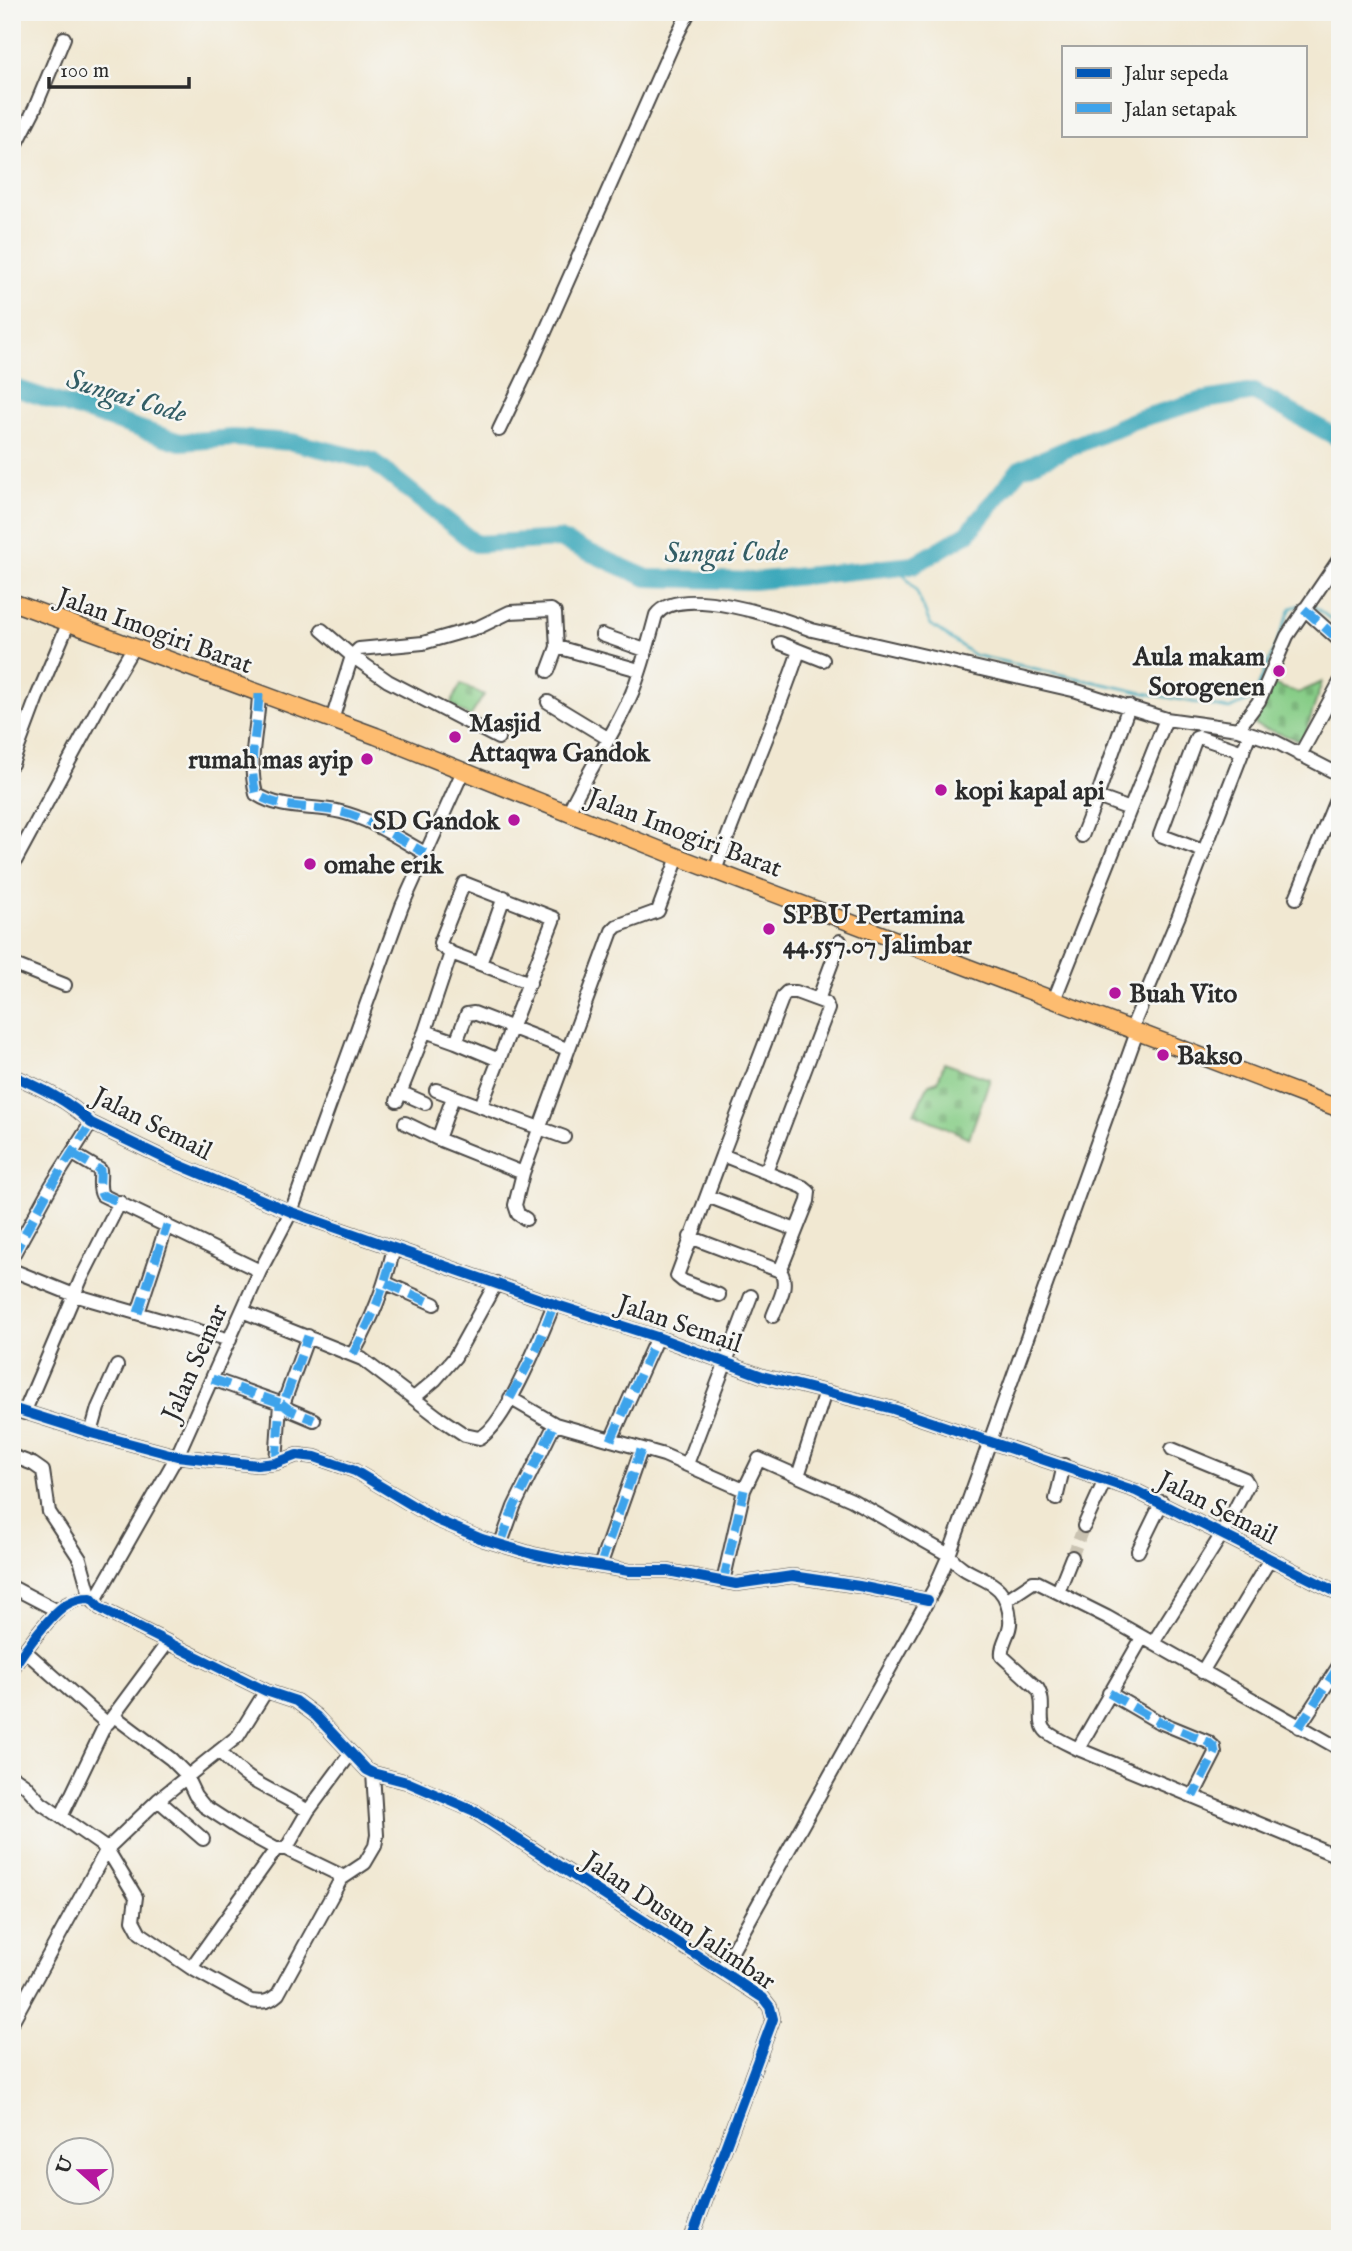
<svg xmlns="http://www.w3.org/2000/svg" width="1352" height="2251" font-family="'IM FELL English',serif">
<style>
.cemetery{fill:url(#cemetery-stones);stroke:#597c59;stroke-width:2}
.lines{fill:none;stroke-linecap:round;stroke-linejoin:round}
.stream{stroke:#3ca9bb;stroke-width:2.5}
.river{stroke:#3ca9bb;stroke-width:18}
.minor-tunnel{stroke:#c9c2b1;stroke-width:12;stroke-dasharray:12 6;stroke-linecap:butt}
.minor-casing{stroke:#494744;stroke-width:16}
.major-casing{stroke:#494744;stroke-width:19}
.minor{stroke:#fff;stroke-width:12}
.major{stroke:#fdbc70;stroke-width:16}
.quiet{stroke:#3ea3eb;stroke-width:9;stroke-dasharray:18 9;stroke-linecap:butt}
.cycleway-casing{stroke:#f6f6f2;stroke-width:15}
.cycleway{stroke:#0057b8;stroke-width:10}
.poi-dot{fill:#b5179e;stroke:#f6f6f2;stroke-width:2.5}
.labels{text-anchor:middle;stroke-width:5;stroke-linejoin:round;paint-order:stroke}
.street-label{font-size:26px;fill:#2b2b2b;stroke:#f6f6f2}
.poi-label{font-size:26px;font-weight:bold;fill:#2b2b2b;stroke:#f6f6f2;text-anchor:start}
.water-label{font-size:28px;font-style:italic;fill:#325d65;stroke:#f6f6f2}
</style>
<defs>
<pattern id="cemetery-stones" width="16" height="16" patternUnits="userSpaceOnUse" patternTransform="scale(1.75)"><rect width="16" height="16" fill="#87cd87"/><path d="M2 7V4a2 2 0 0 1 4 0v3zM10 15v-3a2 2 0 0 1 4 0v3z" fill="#75b075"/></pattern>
</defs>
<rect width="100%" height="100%" fill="#f6f6f2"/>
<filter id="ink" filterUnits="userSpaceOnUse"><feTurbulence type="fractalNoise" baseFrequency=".0143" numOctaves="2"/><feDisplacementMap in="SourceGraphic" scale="14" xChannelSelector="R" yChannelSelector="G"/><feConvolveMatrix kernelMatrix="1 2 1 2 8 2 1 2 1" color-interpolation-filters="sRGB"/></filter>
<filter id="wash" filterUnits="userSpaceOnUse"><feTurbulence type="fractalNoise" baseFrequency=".00686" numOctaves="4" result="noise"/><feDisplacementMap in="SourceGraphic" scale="28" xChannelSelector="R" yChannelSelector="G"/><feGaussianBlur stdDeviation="1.57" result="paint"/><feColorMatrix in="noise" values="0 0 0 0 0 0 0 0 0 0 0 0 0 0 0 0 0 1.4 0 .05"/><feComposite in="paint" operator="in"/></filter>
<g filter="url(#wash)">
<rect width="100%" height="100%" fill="#f1e8d2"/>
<path class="cemetery" d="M1322 682 1303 742 1255 725 1260 703 1269 683 1298 693Z
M461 684 484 695 470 717 450 705Z
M944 1063 990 1079 969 1138 914 1113 929 1084 938 1081Z"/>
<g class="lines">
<path class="stream" d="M898 567 916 590 930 624 974 655 1144 693 1229 709 1253 699 1291 608 1300 605
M1312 605 1340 626"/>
<path class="river" d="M12 387 180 442 233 438 292 442 372 461 476 544 559 539 647 578 753 581 914 565 968 533 1020 469 1135 420 1200 401 1254 392 1340 439"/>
</g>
</g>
<g filter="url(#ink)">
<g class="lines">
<path class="minor-tunnel" d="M1072 1557 1084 1526"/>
<defs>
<path id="minor" d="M12 153 34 110 64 38
M499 430 534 357 676 37 689 12
M1304 609 1340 641
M322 630 352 656 388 681 498 738
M602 635 645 650
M780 643 823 660
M557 647 639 670
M259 694C258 730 247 757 256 794 282 811 312 805 341 812 371 819 399 839 425 853
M548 702 609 739
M332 720 352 656 359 649 423 643 479 627 510 612 551 610 555 613 557 647 548 671
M1238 729 1259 701 1287 636 1340 558
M1300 755 1340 682
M12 764 37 697 68 624
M1097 797 1129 706
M568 813C587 772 614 735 632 693 642 668 649 641 656 615 679 583 781 618 812 630L1077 691 1166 719 1238 729 1276 742 1340 775
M1082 836 1097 797 1130 809
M1203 851 1160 835 1196 738 1199 737 1243 752
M12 867 106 693 133 648
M715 871C741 797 774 725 799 651
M1296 898 1340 790
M451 953 530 983
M12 964 65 985
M480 964 504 897
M818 1000 840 941
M1054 1000 1166 719
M1131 1030 1178 918 1248 738
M425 1031 456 1042
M499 1060 456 1042 467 1014 474 1013 567 1049
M12 1075C39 1087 70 1101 91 1123L170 1161 291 1212 554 1304 657 1337 762 1376 893 1409 1136 1491 1340 1594
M436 1090 564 1137
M400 1092 425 1103
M397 1101 425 1031 451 953 441 946 440 943 464 883 554 918 481 1106
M405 1123 438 1139 523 1173
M438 1139 453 1097
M73 1154 100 1170C101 1179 98 1187 102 1195L260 1271
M707 1196 796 1230
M526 1219 518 1214 515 1205 523 1173 612 931 617 926 658 911 678 857
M690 1237 780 1271 808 1201 809 1192 803 1187 722 1155 783 996 787 992H796L826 1003 828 1009 766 1172
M12 1257 51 1186 91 1123
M12 1270 74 1295 230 1340
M386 1283 434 1304
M719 1295 683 1281 677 1276 722 1155
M242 1311 362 1359 438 1417 465 1435 479 1438C504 1429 543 1331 554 1304
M138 1313 167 1225
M773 1316C778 1302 790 1284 780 1271
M353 1354C373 1317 384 1289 394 1248
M212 1379 280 1403 284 1402 308 1336
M415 1397 435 1380 455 1357 496 1283
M510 1398 555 1424 664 1455 744 1490 759 1459 852 1500 949 1555C972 1585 1006 1572 1010 1619 1012 1632 1000 1643 1002 1656L1038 1689C1047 1704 1036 1723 1047 1732 1056 1739 1068 1744 1078 1749L1340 1857
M281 1403 290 1410 314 1420
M12 1408 91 1433 177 1456 257 1465 276 1463 297 1455 315 1457 355 1471 437 1520 482 1539 532 1554 566 1561 629 1571H668L736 1584 792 1576 859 1586 928 1600
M24 1413 81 1279 120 1202
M91 1433 98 1408 117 1366
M611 1440 657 1337
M12 1456 33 1464 43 1471 49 1512 80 1559 91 1598
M276 1463 280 1403
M687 1464 751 1296
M798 1476 825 1392
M1056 1499 1064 1465
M1084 1526 1105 1480
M501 1543 514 1507 555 1424
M1138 1551 1162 1502
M600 1566 641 1450
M723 1582 744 1490
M12 1587 58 1611
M1058 1592 1072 1557
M1006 1600 1033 1582H1037L1107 1617 1340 1749
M94 1602 177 1456 260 1271 291 1212 402 906 463 771
M1153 1643 1222 1534 1248 1484 1245 1479 1172 1449
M24 1650 103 1720 108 1723 168 1642
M12 1669C23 1652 52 1611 69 1603 76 1599 83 1598 91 1598L100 1608 107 1612 266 1691 296 1701 316 1716 367 1770 373 1773 407 1782 474 1811 763 1998 770 2007 773 2019 691 2239
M1202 1672 1270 1559
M1109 1693 1157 1721 1208 1742 1214 1747 1215 1753 1193 1796
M114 1716 171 1759 184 1772 195 1795 204 1806 241 1830 276 1849H286L342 1876
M1299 1727 1340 1664
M1078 1749 1142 1638
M219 1751C229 1761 237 1770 249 1778 268 1790 289 1799 308 1811
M12 1776 25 1785 41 1803 107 1849 136 1897 133 1920 140 1933 191 1968 251 2001C263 2003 269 2002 278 1994L341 1879 365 1863 375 1846 377 1835 373 1773
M158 1800 203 1839
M61 1817 106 1723
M286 1849 308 1811 351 1753
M191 1968 276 1849
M721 1971 934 1589 949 1555 1137 1032
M12 2022 107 1849 158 1800 238 1736 266 1691"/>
<path id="major" d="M12 602 376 736 678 857 1340 1109"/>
</defs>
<use href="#minor" class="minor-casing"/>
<use href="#major" class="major-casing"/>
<use href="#minor" class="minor"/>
<use href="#major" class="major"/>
<path class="quiet" d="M1304 609 1340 641
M259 694C258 730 247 757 256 794 282 811 312 805 341 812 371 819 399 839 425 853
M73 1154 100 1170C101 1179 98 1187 102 1195L120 1202
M12 1257 51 1186 91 1123
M386 1283 434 1304
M138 1313 167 1225
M353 1354C373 1317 384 1289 394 1248
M212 1379 280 1403 284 1402 308 1336
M510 1398 537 1348 554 1304
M281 1403 290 1410 314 1420
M611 1440 657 1337
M276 1463 280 1403
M501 1543 514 1507 555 1424
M600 1566 641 1450
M723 1582 744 1490
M1109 1693 1157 1721 1208 1742 1214 1747 1215 1753 1193 1796
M1299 1727 1340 1664"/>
<defs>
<path id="cycleway" d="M12 1075C39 1087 70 1101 91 1123L170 1161 291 1212 554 1304 657 1337 762 1376 893 1409 1136 1491 1340 1594
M12 1408 91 1433 177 1456 257 1465 276 1463 297 1455 315 1457 355 1471 437 1520 482 1539 532 1554 566 1561 629 1571H668L736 1584 792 1576 859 1586 928 1600
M12 1669C23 1652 52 1611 69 1603 76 1599 83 1598 91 1598L100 1608 107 1612 266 1691 296 1701 316 1716 367 1770 373 1773 407 1782 474 1811 763 1998 770 2007 773 2019 691 2239"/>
</defs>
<use href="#cycleway" class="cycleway-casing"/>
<use href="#cycleway" class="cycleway"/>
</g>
</g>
<g class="poi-dot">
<circle cx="1279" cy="671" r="7"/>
<circle cx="455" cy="737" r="7"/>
<circle cx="367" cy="759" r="7"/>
<circle cx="941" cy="790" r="7"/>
<circle cx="514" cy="820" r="7"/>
<circle cx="310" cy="864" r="7"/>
<circle cx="769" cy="929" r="7"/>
<circle cx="1115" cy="993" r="7"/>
<circle cx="1163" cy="1055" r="7"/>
</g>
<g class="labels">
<g class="street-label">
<text transform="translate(155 630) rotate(20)" y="9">Jalan Imogiri Barat</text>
<text transform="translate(685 832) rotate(21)" y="9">Jalan Imogiri Barat</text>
<text transform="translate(153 1123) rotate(27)" y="9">Jalan Semail</text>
<text transform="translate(680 1323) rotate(19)" y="9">Jalan Semail</text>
<text transform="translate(194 1362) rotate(-66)" y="9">Jalan Semar</text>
<text transform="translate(1218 1507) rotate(27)" y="9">Jalan Semail</text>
<text transform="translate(680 1920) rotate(34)" y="9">Jalan Dusun Jalimbar</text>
</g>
<g class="poi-label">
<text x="1265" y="665" text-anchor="end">Aula makam<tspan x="1265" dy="30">Sorogenen</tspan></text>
<text x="469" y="731">Masjid<tspan x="469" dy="30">Attaqwa Gandok</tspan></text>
<text x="353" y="768" text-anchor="end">rumah mas ayip</text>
<text x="955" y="799">kopi kapal api</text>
<text x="500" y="829" text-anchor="end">SD Gandok</text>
<text x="324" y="873">omahe erik</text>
<text x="783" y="923">SPBU Pertamina<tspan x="783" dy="30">44.557.07 Jalimbar</tspan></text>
<text x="1129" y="1002">Buah Vito</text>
<text x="1177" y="1064">Bakso</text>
</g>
<g class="water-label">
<text transform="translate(127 395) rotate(17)" y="10">Sungai Code</text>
<text transform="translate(726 551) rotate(-1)" y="10">Sungai Code</text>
</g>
</g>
<rect width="1352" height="2251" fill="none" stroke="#f6f6f2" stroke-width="42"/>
<rect x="1062" y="46" width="245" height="91" fill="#f6f6f2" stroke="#a5a5a2" stroke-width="2"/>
<rect x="1076" y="68" width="35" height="10" fill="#0057b8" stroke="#a5a5a2" stroke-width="2"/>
<text x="1124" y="80" font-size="21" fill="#2b2b2b">Jalur sepeda</text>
<rect x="1076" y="103" width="35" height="10" fill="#3ea3eb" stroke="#a5a5a2" stroke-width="2"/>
<text x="1124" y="116" font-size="21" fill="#2b2b2b">Jalan setapak</text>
<g transform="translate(80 2171) rotate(291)"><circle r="33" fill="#f6f6f2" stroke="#a5a5a2" stroke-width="2"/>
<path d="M0-5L12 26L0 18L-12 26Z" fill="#b5179e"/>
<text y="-10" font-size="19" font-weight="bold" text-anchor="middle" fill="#2b2b2b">U</text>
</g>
<path d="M49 77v10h140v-10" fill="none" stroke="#2b2b2b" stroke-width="3.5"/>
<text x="60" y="77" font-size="21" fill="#2b2b2b" stroke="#f6f6f2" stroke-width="5" paint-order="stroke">100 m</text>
</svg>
